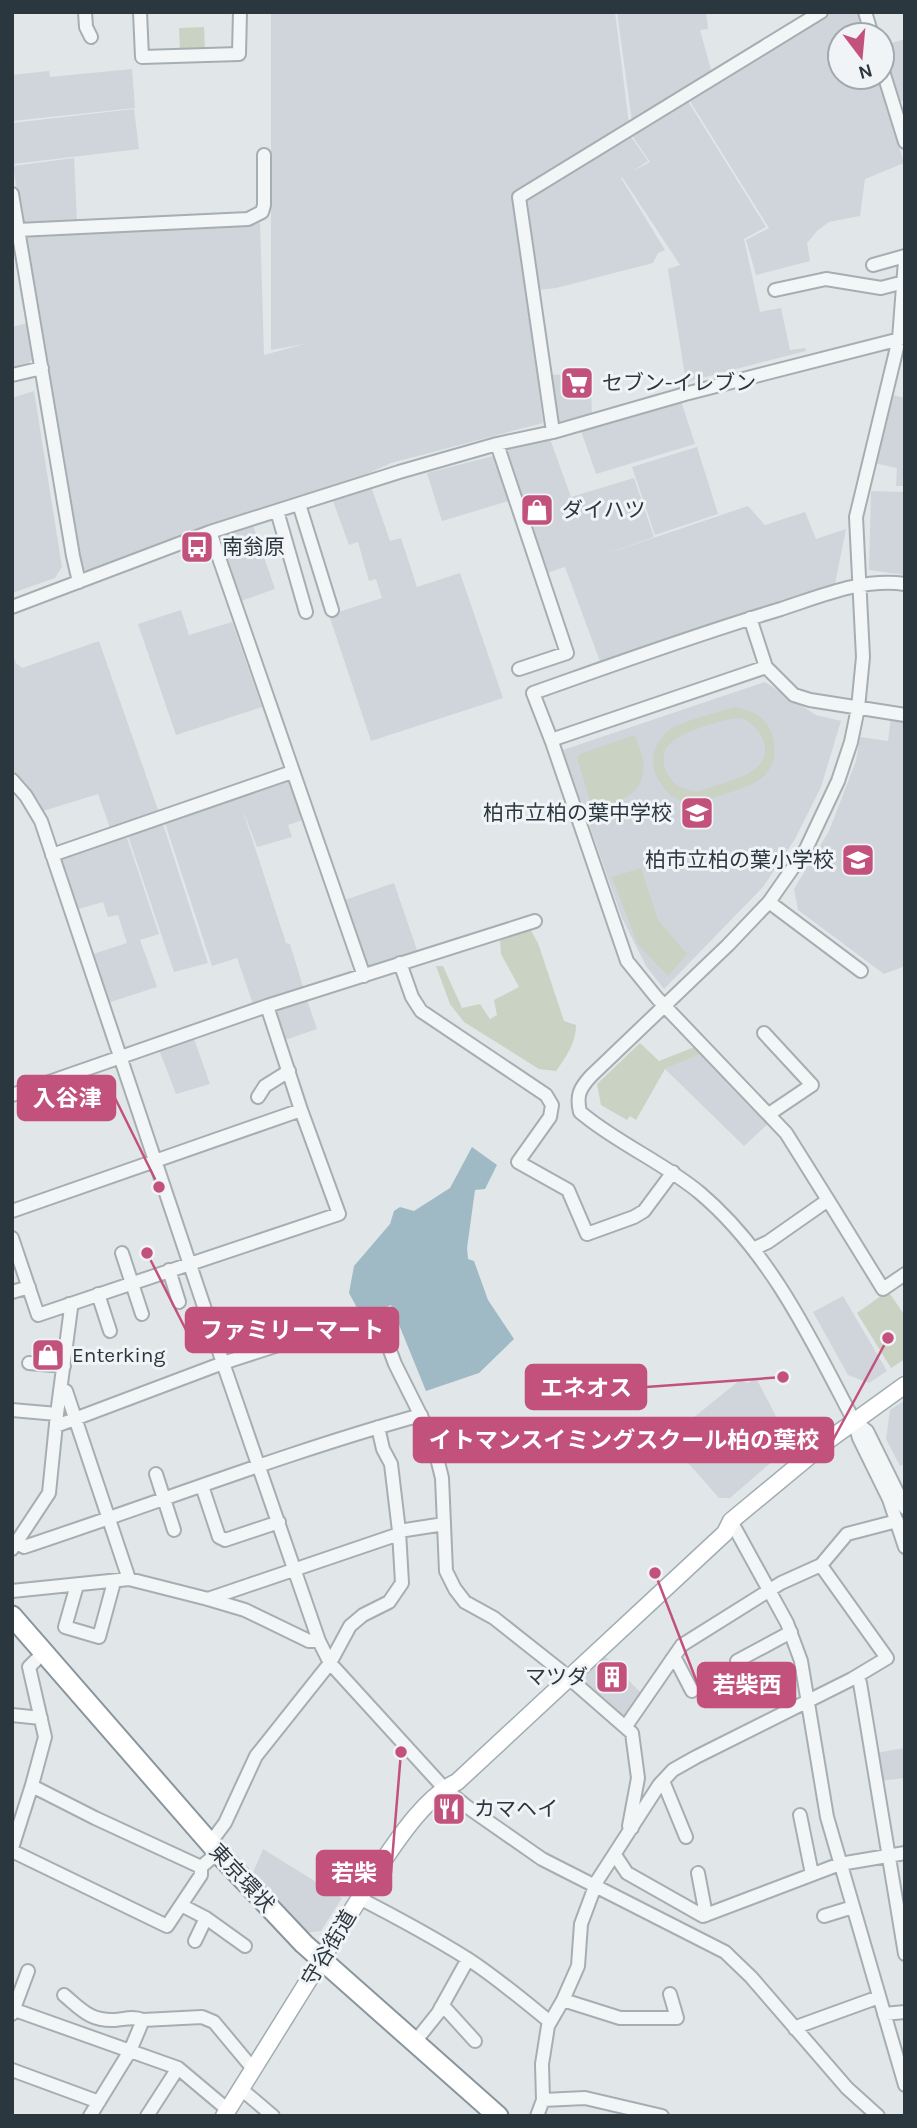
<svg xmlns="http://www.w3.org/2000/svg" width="917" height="2128" font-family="Karla,'Noto Sans JP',sans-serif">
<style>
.built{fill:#cfd5da}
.green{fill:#cad2c3;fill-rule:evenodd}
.water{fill:#9fbac5}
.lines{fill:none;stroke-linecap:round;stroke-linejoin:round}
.minor-casing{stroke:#a7aeb2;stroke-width:16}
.major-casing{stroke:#a2adb3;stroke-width:19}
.highway-casing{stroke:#8a969e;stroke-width:23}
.minor{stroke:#f3f6f7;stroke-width:12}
.major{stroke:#fff;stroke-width:16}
.highway{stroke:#fff;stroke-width:19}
.labels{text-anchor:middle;stroke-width:6;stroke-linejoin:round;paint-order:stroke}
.poi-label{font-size:21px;fill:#2b373f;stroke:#f1f4f6;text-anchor:start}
.street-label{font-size:21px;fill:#2b373f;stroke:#f1f4f6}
.leader{fill:none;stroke:#c2527c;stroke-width:2.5}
.callout-dot{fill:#c2527c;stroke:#f1f4f6;stroke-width:2.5}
.callout{fill:#c2527c;stroke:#c2527c;stroke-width:2.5}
.callout-label{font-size:23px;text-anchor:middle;font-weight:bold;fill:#fff}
</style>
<rect width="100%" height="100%" fill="#e1e6e8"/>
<path class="built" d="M271 12H615L629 124 514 197 543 423 391 463 360 477 211 525 87 571 82 568 23 236 260 223 264 355 304 344 271 350Z
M617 12H706L708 29 700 30 712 73 632 122Z
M826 12H859L866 35H840V77H878L904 163 865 179 860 216 829 222 817 231 807 243 810 261 756 275 746 240 769 228 688 98Z
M905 39V100L898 102 882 54V46Z
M132 69 135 108 12 121V75L49 71 50 77Z
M686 98 766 227 744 239 760 312 781 308 790 350 805 348 806 351 686 382 668 269 680 265 622 177 621 178 665 250 658 253 653 263 556 288 538 290 528 200 604 150 609 158 604 150 629 134 648 161 633 171 650 162 630 133Z
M134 109 139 149 13 164 12 123Z
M74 158 77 220 22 223 13 166Z
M27 323 33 358 30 362 12 367V327Z
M590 373 592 413 558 422 552 375Z
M34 391 62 567 55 578 12 593V398Z
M889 394 905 398V486H896L897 468 874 463Z
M680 398 695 444 596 474 580 428Z
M550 439 571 497 634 478 654 537 588 560 748 506 765 525 805 512 816 539 846 529 835 584 601 664 565 567 544 574 502 450Z
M697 447 718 514 655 535 632 467Z
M497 455 512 500 442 521 427 473Z
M372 489 390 541 401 538 417 587 460 573 503 698 371 741 329 615 382 598 376 579 369 581 358 542 349 545 333 501Z
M871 491 905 492V575L869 570Z
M253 525 275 589 235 603 213 538Z
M181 610 189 635 232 622 262 707 176 735 138 624Z
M99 641 158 810 110 828 98 794 43 811 39 802 12 769V653L16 663 22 668Z
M765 682 816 715 841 721 821 787 795 839 763 887 664 989 646 966 622 918 563 750Z
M891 718 905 720V966L884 974 798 910 794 889 829 831 856 761 860 737 888 741Z
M283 777 289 780 303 820 288 825 292 837 257 847 242 808 286 943 290 944 304 990 254 1007 237 958 212 966 165 823 239 798 238 793Z
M162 821 208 963 174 972 127 833Z
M125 832 159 934 140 940 157 987 107 1003 90 955 127 943 118 915 108 917 103 902 75 910 60 860 67 853Z
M394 883 417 950 369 966 363 962 342 901Z
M306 997 317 1029 282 1041 273 1013 276 1008Z
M193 1036 210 1084 176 1094 158 1047Z
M703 1053 769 1123 744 1146 665 1069Z
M843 1296 887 1371 869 1383 848 1375 813 1312Z
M756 1378 791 1445 730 1498H719L667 1439 740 1380 748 1383Z
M905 1400V1464L900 1466 886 1439 890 1410Z
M603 1654 642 1694 625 1720 576 1680Z
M905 1748V1778L880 1781 876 1753Z
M263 1849 342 1898 321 1931 305 1933 251 1877Z"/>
<path class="green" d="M204 27 205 55 180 50 179 28Z
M734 707C743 709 752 711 759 716 778 730 780 763 762 778 751 787 707 801 692 802 671 804 652 778 653 759 653 749 661 737 668 731 681 721 717 713 734 707ZM740 718C752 722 758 728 763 740 777 774 721 783 699 791 679 793 658 773 665 751 671 733 723 719 740 718Z
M635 735C637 743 642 752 643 761 647 795 619 803 592 807L577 758 580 754Z
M641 868 658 920 687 954 668 976 638 945 612 877Z
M530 929 538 943 564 1021 576 1025C576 1043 566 1057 556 1071L539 1069 464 1022 450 1004 436 966H443L462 1008 480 1004 490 1019 497 1015 494 1000 519 987 501 954 500 938Z
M640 1043 659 1061 697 1046 703 1053 665 1069 636 1120 630 1116 627 1120 601 1105 597 1084Z
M888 1291 905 1316V1359L891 1368 857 1313Z"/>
<path class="water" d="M472 1147 497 1165 485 1189 475 1190 467 1248 468 1259 474 1261 488 1300 514 1339 479 1373 426 1391 391 1305 362 1317 349 1293 354 1266 390 1224 394 1211 400 1207 414 1211 450 1188Z"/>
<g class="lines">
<defs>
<path id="minor" d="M85 12 86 27 91 37
M140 12 142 57 239 54 240 12
M865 12 872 35
M882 68 905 142
M12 194 73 556 79 582
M18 230 248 219 262 212 264 205V155
M905 260 899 339 856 517 863 657 858 708 851 742 838 781 806 849 769 902 728 945 591 1076C580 1088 576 1095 580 1112L585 1116C621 1145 664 1163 700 1193 771 1253 812 1341 854 1421L859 1438 889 1499 905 1547
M873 265 905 256
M775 290 826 279 881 288 904 282
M12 375 42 368
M553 432 519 197 821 12
M497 444 567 653 519 669
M299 504 332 610
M277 511 306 612
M210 532 364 976
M12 607 210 532 399 472 497 444 553 432 685 394 904 338
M750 618 766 667
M552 742 533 693C615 664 697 634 781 609 821 596 862 578 905 584
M12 780 26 796 41 821 223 1363 319 1641 330 1663 444 1788 466 1806 542 1859 725 1952 751 1977 847 2088 878 2116
M52 855 292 772
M769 902 861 971
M400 963 412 997 421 1011 546 1095 552 1105 550 1117 518 1162 568 1190 587 1234 634 1217 644 1211 673 1172
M764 1033 812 1085 769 1114
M12 1095 267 1006 535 921
M258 1097 265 1086 289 1071
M828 1200 883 1289 905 1274
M12 1211 301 1110
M12 1238 38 1315 339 1214 301 1110 267 1006
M753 1249 768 1242 828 1200 786 1133 657 998 627 961 552 742 557 738 766 667 794 695 810 700 905 715
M122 1253 142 1314
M169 1270 179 1302
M12 1292 29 1287
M98 1294 110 1331
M358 1337 382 1329 395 1364 432 1438 442 1478 446 1571 455 1589 465 1602 494 1618 561 1671
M29 1363 64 1366
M61 1389 66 1391 129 1579
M12 1410 57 1414 49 1493 12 1549
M57 1414 71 1308 69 1304
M854 1421 867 1431 905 1508
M56 1426 223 1363 297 1339
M156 1474 174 1530
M202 1486 219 1537 225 1540 279 1522
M731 1521 787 1623 801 1661 827 1817 905 2085
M399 1531 444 1524
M16 1543 24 1547C157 1503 287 1452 421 1415
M77 1585 65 1627 99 1637 114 1582
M12 1591 129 1579 208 1599 245 1610 309 1641H319
M208 1599 399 1534
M672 1659 677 1662 692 1691
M737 1661 791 1632
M857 1677 860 1683 905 1954
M569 1678 632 1733 638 1778 629 1826 632 1828
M12 1715 41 1718
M626 1726 682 1645 781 1583 821 1565 847 1534 897 1521
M663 1781 686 1837
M32 1786 95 1818 201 1867
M800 1815 812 1874
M210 1843 225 1823 256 1756 330 1663 350 1626 363 1615 389 1602 402 1583 399 1531 391 1464 383 1449 378 1427
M12 1848 32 1785 45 1737 29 1667 36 1660
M12 1851 167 1926 181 1905 206 1918 245 1946
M615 1855 627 1873 703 1916 840 1864 905 1853
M698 1873 706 1915
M359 1898C396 1917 433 1937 468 1959 497 1978 523 2000 550 2022
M181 1905 201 1875V1867L208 1861
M824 1916 853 1907
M195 1941 206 1918
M64 1995C82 2010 90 2021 115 2020 125 2019 133 2016 143 2020L202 2017 214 2022 249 2064 255 2068
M563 2000 620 2018H677L670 1994
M441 2007 446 2009 475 2041
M12 2009 178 2068 228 2110
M12 2014 28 1971
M884 2014 905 2012
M795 2029 799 2026 879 1997
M414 2043 438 2013 468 1959
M12 2070 99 2102
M241 2089 273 2116
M543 2100 585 2098 662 2116
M90 2116 130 2051 143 2020
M147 2116 178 2068
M537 2116 543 2100 542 2064 548 2026 563 2000 578 1966 581 1924 597 1881 659 1785 673 1770 696 1757 852 1679 887 1658 822 1567"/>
<path id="major" d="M224 2116 379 1867C398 1839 426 1796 457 1782L725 1533 731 1521 830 1439 905 1385"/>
<path id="highway" d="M12 1616 222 1857 304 1944 498 2116"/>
</defs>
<use href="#minor" class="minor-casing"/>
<use href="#major" class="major-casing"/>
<use href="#highway" class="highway-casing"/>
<use href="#minor" class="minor"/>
<use href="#major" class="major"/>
<use href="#highway" class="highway"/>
</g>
<defs>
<symbol id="supermarket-square" viewBox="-11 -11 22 22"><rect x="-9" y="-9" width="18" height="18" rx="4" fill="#c2527c" stroke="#f1f4f6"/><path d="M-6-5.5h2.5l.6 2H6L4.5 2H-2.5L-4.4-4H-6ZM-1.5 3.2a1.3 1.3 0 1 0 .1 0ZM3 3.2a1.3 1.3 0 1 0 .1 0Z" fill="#fff"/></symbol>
<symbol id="shop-square" viewBox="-11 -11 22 22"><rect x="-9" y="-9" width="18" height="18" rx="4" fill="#c2527c" stroke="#f1f4f6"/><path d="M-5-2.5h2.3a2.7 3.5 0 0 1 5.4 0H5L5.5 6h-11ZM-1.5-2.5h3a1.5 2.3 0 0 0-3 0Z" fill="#fff"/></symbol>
<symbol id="bus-square" viewBox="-11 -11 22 22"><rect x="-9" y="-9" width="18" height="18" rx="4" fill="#c2527c" stroke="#f1f4f6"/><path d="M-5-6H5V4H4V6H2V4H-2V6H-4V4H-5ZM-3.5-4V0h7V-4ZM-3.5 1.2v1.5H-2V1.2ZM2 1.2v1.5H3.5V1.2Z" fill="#fff"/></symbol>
<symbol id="school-square" viewBox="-11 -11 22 22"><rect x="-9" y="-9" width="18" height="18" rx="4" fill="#c2527c" stroke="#f1f4f6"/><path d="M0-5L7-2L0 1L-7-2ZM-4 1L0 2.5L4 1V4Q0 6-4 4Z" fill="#fff"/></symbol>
<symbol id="building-square" viewBox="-11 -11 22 22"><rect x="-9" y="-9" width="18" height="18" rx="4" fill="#c2527c" stroke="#f1f4f6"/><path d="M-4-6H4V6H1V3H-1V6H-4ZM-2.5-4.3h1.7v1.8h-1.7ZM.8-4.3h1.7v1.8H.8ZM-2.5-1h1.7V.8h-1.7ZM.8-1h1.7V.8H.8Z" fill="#fff"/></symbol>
<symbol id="restaurant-square" viewBox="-11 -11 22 22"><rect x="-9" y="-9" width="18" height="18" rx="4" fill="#c2527c" stroke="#f1f4f6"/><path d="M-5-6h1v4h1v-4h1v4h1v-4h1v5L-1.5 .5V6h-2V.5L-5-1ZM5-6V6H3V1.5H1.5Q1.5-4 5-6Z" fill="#fff"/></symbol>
</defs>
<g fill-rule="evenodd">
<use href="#supermarket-square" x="558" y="364" width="38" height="38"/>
<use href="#shop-square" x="518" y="491" width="38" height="38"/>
<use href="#bus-square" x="178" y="528" width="38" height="38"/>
<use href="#school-square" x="678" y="794" width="38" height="38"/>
<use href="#school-square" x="839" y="841" width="38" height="38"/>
<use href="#shop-square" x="29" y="1336" width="38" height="38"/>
<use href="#building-square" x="593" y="1658" width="38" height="38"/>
<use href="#restaurant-square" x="430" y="1790" width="38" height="38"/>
</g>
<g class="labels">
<g class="poi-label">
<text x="602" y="390">セブン-イレブン</text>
<text x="562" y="517">ダイハツ</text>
<text x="222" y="554">南翁原</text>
<text x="672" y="820" text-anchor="end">柏市立柏の葉中学校</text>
<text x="834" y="867" text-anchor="end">柏市立柏の葉小学校</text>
<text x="72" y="1362">Enterking</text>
<text x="588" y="1684" text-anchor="end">マツダ</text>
<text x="474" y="1816">カマヘイ</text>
</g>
<g class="street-label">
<text transform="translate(242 1878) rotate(47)" y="7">東京環状</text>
<text transform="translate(329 1948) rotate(-59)" y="7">守谷街道</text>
</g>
</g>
<path class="leader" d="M159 1187L115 1098M147 1253L186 1330M783 1377L646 1387M888 1338L833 1440M655 1573L698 1685M401 1752L391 1873"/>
<g class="callout-dot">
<circle cx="159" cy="1187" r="7"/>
<circle cx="147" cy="1253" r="7"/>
<circle cx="783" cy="1377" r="7"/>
<circle cx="888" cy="1338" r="7"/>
<circle cx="655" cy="1573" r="7"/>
<circle cx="401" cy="1752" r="7"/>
</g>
<g class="callout">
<rect x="18" y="1076" width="97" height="44" rx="7"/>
<rect x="186" y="1308" width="212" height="44" rx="7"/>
<rect x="526" y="1365" width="120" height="44" rx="7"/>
<rect x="414" y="1418" width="419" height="44" rx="7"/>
<rect x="698" y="1663" width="97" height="44" rx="7"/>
<rect x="317" y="1851" width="74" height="44" rx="7"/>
</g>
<g class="callout-label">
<text x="67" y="1106">入谷津</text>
<text x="292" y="1338">ファミリーマート</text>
<text x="586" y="1396">エネオス</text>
<text x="624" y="1448">イトマンスイミングスクール柏の葉校</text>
<text x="747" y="1693">若柴西</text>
<text x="354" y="1881">若柴</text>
</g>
<rect width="917" height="2128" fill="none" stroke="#2b373f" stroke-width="28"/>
<g transform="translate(861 56) rotate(164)"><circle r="33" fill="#f1f4f6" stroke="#a2a8ad" stroke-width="2"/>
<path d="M0-5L12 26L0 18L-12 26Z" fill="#c2527c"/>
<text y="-10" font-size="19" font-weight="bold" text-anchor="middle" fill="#2b373f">N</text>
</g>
</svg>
